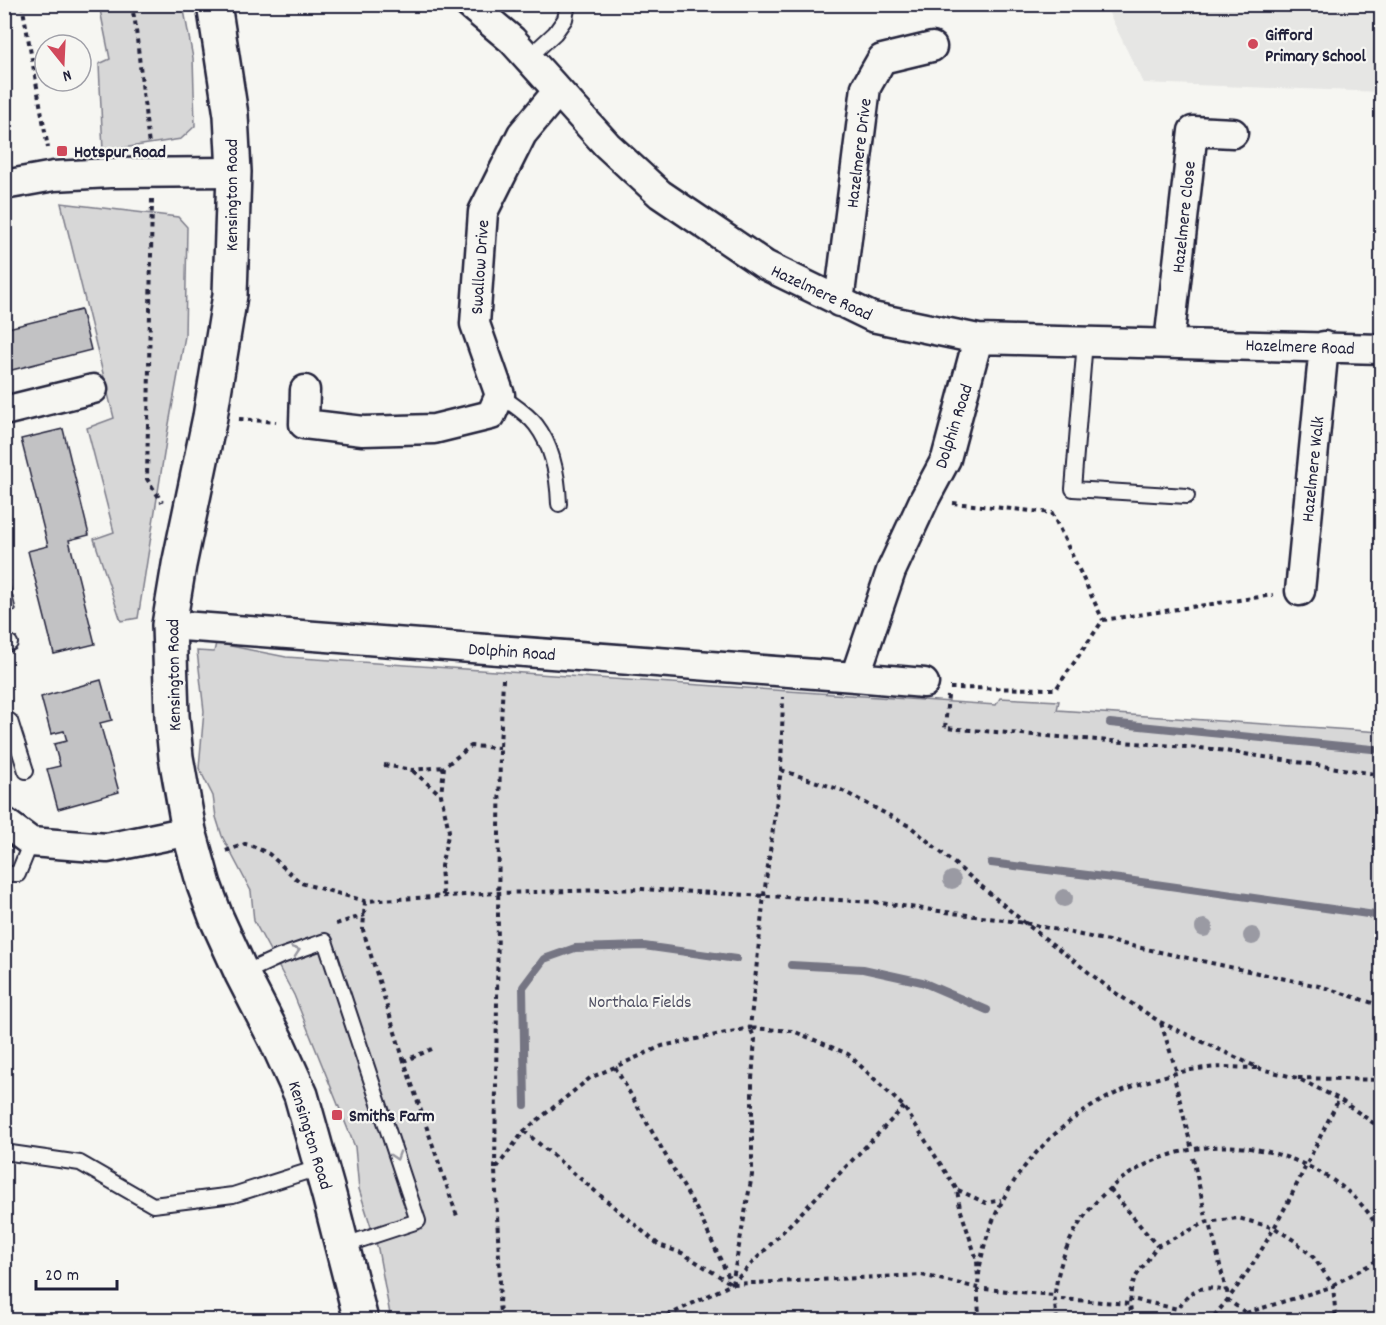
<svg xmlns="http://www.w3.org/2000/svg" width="1386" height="1325" font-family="Dekko,sans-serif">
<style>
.built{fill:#e6e6e4}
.green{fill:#d7d7d7;stroke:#7c7c89;stroke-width:1.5}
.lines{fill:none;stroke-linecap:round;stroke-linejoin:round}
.stream{stroke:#757583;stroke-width:8}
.building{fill:#c2c2c4;stroke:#22223b;stroke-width:1.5}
.lane-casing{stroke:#22223b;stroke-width:18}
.street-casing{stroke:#22223b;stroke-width:33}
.secondary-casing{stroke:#22223b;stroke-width:38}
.path{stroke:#22223b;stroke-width:4;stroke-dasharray:4.5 4.5;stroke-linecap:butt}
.lane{stroke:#f6f6f2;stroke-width:14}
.street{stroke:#f6f6f2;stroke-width:28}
.secondary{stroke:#f6f6f2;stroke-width:33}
.tree{fill:#9a9aa3}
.oneway{stroke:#9797a0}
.poi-dot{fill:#d1495b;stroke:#f6f6f2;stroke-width:2}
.labels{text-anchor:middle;stroke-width:4.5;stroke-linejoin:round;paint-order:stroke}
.poi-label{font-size:18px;font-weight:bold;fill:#22223b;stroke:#f6f6f2;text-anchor:start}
.street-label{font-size:18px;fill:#22223b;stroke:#f6f6f2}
.park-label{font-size:18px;fill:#4f4f62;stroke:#f6f6f2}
</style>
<rect width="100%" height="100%" fill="#f6f6f2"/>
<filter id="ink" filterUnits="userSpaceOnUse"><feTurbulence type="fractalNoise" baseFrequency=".0167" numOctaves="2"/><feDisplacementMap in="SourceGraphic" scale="12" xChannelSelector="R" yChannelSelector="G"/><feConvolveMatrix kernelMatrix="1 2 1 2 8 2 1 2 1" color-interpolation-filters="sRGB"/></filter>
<g filter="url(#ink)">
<path class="built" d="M1105 5H1381V92L1143 83Z"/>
<path class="green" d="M99 5H183L193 58 195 126 181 139 103 151 99 64 110 59Z
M1375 5H1381V84L1374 76Z
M61 203 178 217 187 227 185 336 167 435 138 618 121 621 94 539 114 532 87 428 114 418Z
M216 643 286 657 996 705 1000 698 1059 701 1057 710 1381 732V1320H391L378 1249 359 1189 355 1147 294 995 254 921 251 891 222 836 216 817 213 796 199 768 204 711 197 651 214 652Z"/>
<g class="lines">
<path class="stream" d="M1110 723 1382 750
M991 863 1120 879 1382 916
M791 965 863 969 922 982 987 1010
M525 1105 523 987 544 959 575 948 644 946 736 959"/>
</g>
<path class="building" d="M81 310 91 350 4 372V329Z
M63 429 89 535 69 540 95 644 54 654 28 551 48 546 21 439Z
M4 569H6L16 610 4 613Z
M101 680 112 720 100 723 119 792 58 809 47 769 60 766 54 744 67 741 64 731 51 734 41 697Z"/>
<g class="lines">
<defs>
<path id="lane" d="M528 58 555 33 565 19 568 4
M1085 341 1073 489 1187 496
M500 395C511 404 527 413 536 425 553 447 558 477 559 504
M4 645 10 643
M4 723 10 721 26 771
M4 874H18L31 842
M242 974 279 957 325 941 418 1221 342 1246
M4 1152 80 1163 153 1205 233 1195 321 1167"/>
<path id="street" d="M469 4 512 40 607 145 660 194 765 265 872 317 978 339 1382 349
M4 185 54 176 110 173 234 172
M839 302 866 87 882 59 932 47
M1169 343 1193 131 1233 133
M305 390 304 424 363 431 434 429 491 415 500 395 475 324 483 212 522 134 557 92
M4 411 93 389
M1300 591 1324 346
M169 625 855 677 891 571 924 500 946 459 978 339
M855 677 924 683
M4 822 31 842 107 848 189 831"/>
<path id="secondary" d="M214 4 231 115 234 172 230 295 210 417 179 565 169 625 172 716 176 757 189 831 204 885 216 917 242 974 277 1042 301 1095 329 1195 361 1320"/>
</defs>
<use href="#lane" class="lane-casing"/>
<use href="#street" class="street-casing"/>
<use href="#secondary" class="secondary-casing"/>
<path class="path" d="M22 4 48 148
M131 4 135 21 149 146
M152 199 147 479 162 502
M239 419 276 422
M953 503 1052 513 1103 620
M950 688 1056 689 1103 620 1273 595
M948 696 945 728 1212 749 1382 775
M384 765 412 770 444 767
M781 770 841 790 911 827 1025 923 1114 992 1160 1022 1261 1069 1297 1078 1339 1099 1382 1129
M413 771 441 795
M226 851 245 844 253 846 269 854 301 883 365 901 498 893 642 889 874 902 1025 923 1323 987 1382 1006
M443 895 441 866 449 831 441 795 444 767 471 746 500 748
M365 901 363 930 404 1061
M336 924 365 915
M1161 1023 1177 1073
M432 1049 404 1061 458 1219
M615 1067 698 1212 732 1284
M1298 1078 1382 1080
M1175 1081 1192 1150
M524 1131 659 1245 682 1253 732 1284 922 1275 978 1288
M1193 1158 1207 1222
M495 1169 500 748 503 679
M1110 1189 1157 1246
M958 1190 986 1203 1001 1200
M1211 1227 1226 1291
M732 1284 752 1175V1079L755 1039 750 1028 793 1031 848 1054 904 1107 957 1190 960 1208 977 1260 978 1279
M1333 1285 1382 1258
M985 1289 1054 1295
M1061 1299 1130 1304
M1136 1300 1178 1309C1193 1286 1201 1286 1227 1291L1228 1300 1246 1313 1250 1320
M1246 1313 1328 1288
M1214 1316C1269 1253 1301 1173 1339 1099
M501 1320 499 1304 500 1280 495 1170 524 1131 590 1078 662 1046 750 1028 764 895 781 770 783 697
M659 1320 732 1284 904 1107
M980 1320C964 1219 1043 1117 1137 1085 1159 1077 1184 1070 1207 1068 1224 1066 1241 1068 1257 1068
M1057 1320C1056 1312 1054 1302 1055 1293 1068 1182 1181 1122 1283 1156 1313 1166 1346 1185 1366 1210 1372 1217 1376 1226 1382 1233
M1132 1320 1130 1304 1131 1290 1135 1278 1157 1246 1207 1222 1238 1218 1275 1228 1295 1241 1314 1258 1333 1285 1336 1320"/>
<use href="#lane" class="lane"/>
<use href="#street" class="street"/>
<use href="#secondary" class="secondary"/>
</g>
<g class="tree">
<circle cx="952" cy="880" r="9"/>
<circle cx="1064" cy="898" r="9"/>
<circle cx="1204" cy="928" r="9"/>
<circle cx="1252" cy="936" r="9"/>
</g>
<defs><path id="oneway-chevron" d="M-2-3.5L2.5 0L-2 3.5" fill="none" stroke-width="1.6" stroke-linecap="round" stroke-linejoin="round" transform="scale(1.5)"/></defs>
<g class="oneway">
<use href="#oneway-chevron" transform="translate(296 951) rotate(-19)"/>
<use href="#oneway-chevron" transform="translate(396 1156) rotate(72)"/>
</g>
</g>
<g class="poi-dot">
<circle cx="1253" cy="44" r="6"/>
<rect x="56" y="145" width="12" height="12" rx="3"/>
<rect x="331" y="1109" width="12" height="12" rx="3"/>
</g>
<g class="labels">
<g class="poi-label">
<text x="1265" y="40">Gifford<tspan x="1265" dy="21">Primary School</tspan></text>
<text x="74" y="157">Hotspur Road</text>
<text x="349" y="1121">Smiths Farm</text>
</g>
<g class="street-label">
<text transform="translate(858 153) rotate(-83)" y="6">Hazelmere Drive</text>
<text transform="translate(231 195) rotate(-90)" y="6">Kensington Road</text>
<text transform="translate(1183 217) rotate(-84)" y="6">Hazelmere Close</text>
<text transform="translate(479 267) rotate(-86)" y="6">Swallow Drive</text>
<text transform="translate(822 292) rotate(25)" y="6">Hazelmere Road</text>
<text transform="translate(1300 346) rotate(2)" y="6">Hazelmere Road</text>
<text transform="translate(953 426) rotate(-72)" y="6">Dolphin Road</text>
<text transform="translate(1312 469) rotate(-84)" y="6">Hazelmere Walk</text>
<text transform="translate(512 651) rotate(4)" y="6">Dolphin Road</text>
<text transform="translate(173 675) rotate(-91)" y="6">Kensington Road</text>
<text transform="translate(311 1135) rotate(73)" y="6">Kensington Road</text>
</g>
<g class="park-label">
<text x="640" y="1007">Northala Fields</text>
</g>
</g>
<rect width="1386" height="1325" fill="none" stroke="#f6f6f2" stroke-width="24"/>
<rect x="12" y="12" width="1362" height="1301" fill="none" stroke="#22223b" stroke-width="2" filter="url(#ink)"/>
<g transform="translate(63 63) rotate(162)"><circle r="28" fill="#f6f6f2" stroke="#a1a1a9" stroke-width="1.5"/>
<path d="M0-4.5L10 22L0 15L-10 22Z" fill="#d1495b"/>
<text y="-9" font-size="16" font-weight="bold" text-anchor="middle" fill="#22223b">N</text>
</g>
<path d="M36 1280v9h81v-9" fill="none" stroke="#22223b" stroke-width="3"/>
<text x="45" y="1280" font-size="18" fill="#22223b" stroke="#f6f6f2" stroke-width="4.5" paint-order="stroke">20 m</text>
</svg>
